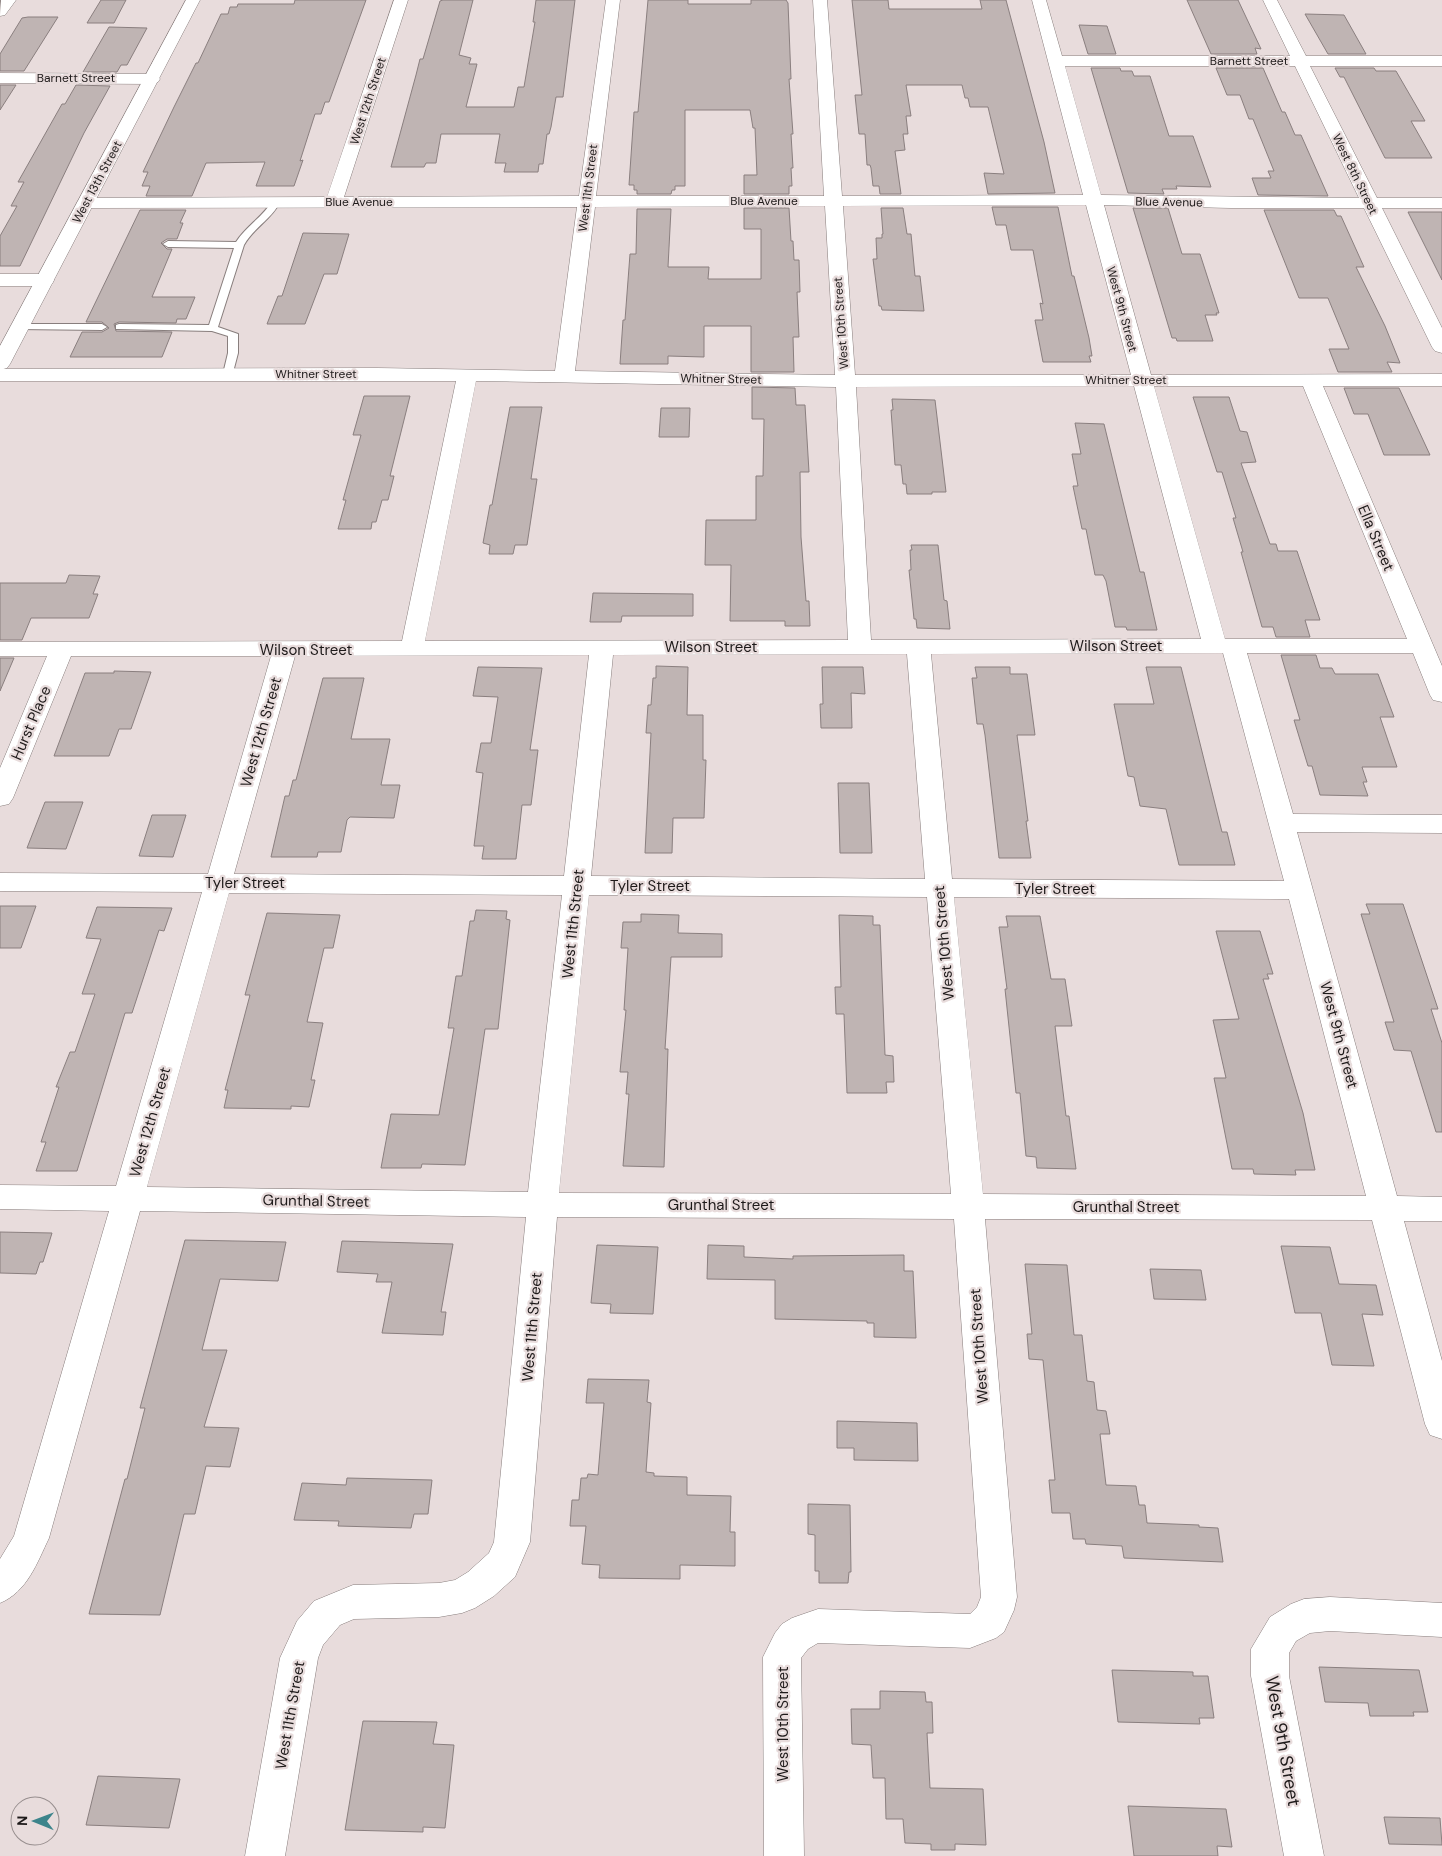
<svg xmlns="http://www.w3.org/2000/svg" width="1442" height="1856" font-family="'DM Sans',sans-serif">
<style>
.building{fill:#bfb4b3;stroke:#8a7f7f}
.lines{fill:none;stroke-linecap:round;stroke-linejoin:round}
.service-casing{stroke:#887e7d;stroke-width:2}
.minor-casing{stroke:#887e7d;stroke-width:1}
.tertiary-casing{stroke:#887e7d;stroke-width:1}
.service{fill:#fff;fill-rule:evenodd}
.minor{fill:#fff;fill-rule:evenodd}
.tertiary{fill:#fff;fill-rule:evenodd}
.labels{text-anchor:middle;stroke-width:4.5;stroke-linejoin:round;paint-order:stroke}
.far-street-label{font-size:12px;fill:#1e1a1a;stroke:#e8dcdc}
.street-label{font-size:15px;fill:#1e1a1a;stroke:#e8dcdc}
.near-street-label{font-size:18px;fill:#1e1a1a;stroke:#e8dcdc}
</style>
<rect width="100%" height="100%" fill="#e8dcdc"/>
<path class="building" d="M101 0H126L114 23H87Z
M295 0H366L329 102H325L321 114H315L300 161 303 160 294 186H256L265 162 206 163 192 196H146L150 186H142L148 172H143L174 107 196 63H198L221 14H228L230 7H237L238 4H294Z
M443 0H473L459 55 471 58 469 64H477L466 107H514L518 87H524L535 22H533L536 0H575L563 97H556L551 127 549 134H547L543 164H539L538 172H504L506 163H495L500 134H441L436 163H426L424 167H391L416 75 420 59H423L440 1Z
M648 0H688V4H751V0H786L788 3 791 79H789L793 134H791L793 168H791L792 186H789V194H744V175H757L755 128H753L750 110H685V186H675V190H672L671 194H637V190H634V185H629L634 112H638Z
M852 0H888L889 9H982L980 0H1006L1044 142 1055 193 988 194 984 173 1004 174 988 107H970L968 98H965L962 85H906L911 116H906L908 134H903L905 150 895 151 901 194H880L879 186H873L871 168 870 165H867L865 134H859L855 95H862Z
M1187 0H1238L1261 49 1255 48 1257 54H1211Z
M1305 14 1344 15 1366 54H1328Z
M28 17H58L24 71H0V54L22 18Z
M1079 25 1107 26 1116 54H1088Z
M109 27 147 28 127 65H121L117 72H83Z
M1091 68H1120L1121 71H1132L1134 76H1150L1169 136H1193L1211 187 1176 186 1177 189H1162L1164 194 1128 193Z
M1216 68H1263L1282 112H1285L1295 135H1301L1328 196 1258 195 1252 178H1271L1268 171H1274L1253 119H1249L1240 95H1227Z
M1335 68H1374L1376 71H1396L1425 121H1411L1432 158H1385L1344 77H1340Z
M0 85H16L0 110Z
M76 85 110 86 84 133 20 266H0V236L17 206H11L24 182H18L62 104H65Z
M992 207H1058L1072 276H1074L1089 338 1092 356H1089L1091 362H1043L1035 320H1043L1040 303 1043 304 1033 250H1011L1006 225H996Z
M744 208H789L791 241H793L794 260H799L800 292H797L799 337H793L794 372H751V326H704V357L668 356V364H620L623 320H625L630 254H636L637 209H671L668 267H709L708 279H761V229H744Z
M881 208H903L907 234H911L915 276H920L924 311 882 310 881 306H879L873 259H877L876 238H882V234H883Z
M1133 208H1168L1182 254H1200L1219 313H1216L1217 315H1205L1213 341H1177L1176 338H1172Z
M140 210H186L180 223H183L177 239H167L161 243 167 249H172L152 297H195L186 319H177L176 323 119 322 114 324 116 331 172 332 162 357H70L82 332H102L109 328 102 322H86Z
M1264 210H1334L1337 216H1341L1364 267H1356L1385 326 1400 363 1387 362 1392 372H1338L1329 349H1349L1328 298H1299Z
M1408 212H1442V280Z
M303 233 349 234 337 274H324L305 324H267L278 296H282Z
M752 387 795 388 796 405H805L809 472H800L801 537 806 601H809L810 626H785V621H730L731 565H705L706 520H756V476H763L764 419H752Z
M1344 388H1399L1430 455H1384L1368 414H1354Z
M364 396H410L390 476H394L388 500H382L376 522H372L371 529H338L346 500H343L361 435H353Z
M1193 397H1229L1240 431 1247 432 1256 462 1241 463 1270 544H1276L1278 551H1297L1320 620H1305L1310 637H1276L1273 627H1262L1241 552H1243L1233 518H1236L1222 472H1217Z
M892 399 935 400 946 492H932V494H907L906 484H903L901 465H895L891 410H893Z
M510 407H542L531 479H537L527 545H515L513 554H489L490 545 483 543 490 505H492Z
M661 408H690L689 437H659Z
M1075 423 1104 424 1140 572H1144L1157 630H1127L1126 627H1115L1106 581 1103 575H1095L1086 529H1082L1073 486H1078L1072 454H1081Z
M911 545H938L944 600 947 601 950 629 917 628 916 619H914L909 570H911L910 550H912Z
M69 575 100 576 93 594H98L89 618H31L22 640H0V583H66Z
M593 593 693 594V616H622L621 622H590Z
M1281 655H1316L1320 668H1332L1335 674H1378L1394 717H1380L1397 767H1362L1367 782H1363L1368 796 1320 795 1312 766H1308L1294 720H1300Z
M0 658H14L0 691Z
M656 666 688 667 687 715H703V760H706L704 818H673L672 853H645L651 733H646L648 705H651L653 678H656Z
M478 667 542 668 530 750H538L531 805H522L516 859H482L484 846H474L483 773 476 772 481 743H491L498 697 473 696Z
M822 667H863L865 694 851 693 852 728H821L820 704H823Z
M975 667H1010V674H1027L1035 735H1017L1028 821H1026L1031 858H999L985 735 983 724H977L972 678H977Z
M1146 667H1181L1222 832H1227L1235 865H1179L1166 809 1140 806 1134 777 1128 776 1114 704H1154Z
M114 671 151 672 131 729H119L109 756H54L85 673H114Z
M323 678H364L351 739H390L381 785H400L394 818 350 817 347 820 341 852H318L317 857H271L285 796H289L293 780H296Z
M838 783H869L872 853H840Z
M45 802H83L66 849 27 848Z
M152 815H186L173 857 139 856Z
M1366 904H1403L1438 1009H1431L1442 1043V1132H1436L1411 1051 1394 1050 1385 1022H1394L1361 914H1370Z
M0 906H36L21 948H0Z
M97 907 172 908 164 931 159 930 132 1013H125L77 1171H36L46 1142H41L59 1087H56L70 1052H75L95 994H82L101 939 86 938Z
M476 910 507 911 506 919 510 920 498 1029H485L465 1165 422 1164 421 1168H381L391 1114 439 1115 454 1028H448L456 976H462L470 921H474Z
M267 913 340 915 333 948H324L307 1022 323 1023 311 1080H315L309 1107 291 1106V1109L224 1108 228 1090H225L250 995H245Z
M641 914 679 915 678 933 722 934V957H671L665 1049H668L664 1167 623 1166 629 1094H626L628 1072H620L626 1010H624L628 948H621L623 922H641Z
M839 915 873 916V925H880L885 1055 893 1056 894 1082H886L887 1093H847L844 1014H836L835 987H841Z
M1006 916H1040L1051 979H1065L1072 1026H1055L1066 1116H1069L1076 1169 1037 1168 1036 1157 1026 1156 1020 1093H1016L1005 989H1007L999 927H1008Z
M1216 931H1260L1273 974H1267L1269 979H1263L1303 1113 1315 1170H1295L1296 1175 1254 1174 1253 1169H1232L1214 1078H1226L1213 1020 1239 1019Z
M0 1232 52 1233 43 1262H40L36 1274 0 1273Z
M185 1240 286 1242 278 1281 220 1279 202 1350H227L204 1427 239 1428 230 1467 206 1466 195 1514H184L160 1615 89 1614 125 1479H127L145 1408H140Z
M342 1241 453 1244 441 1312H446L443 1335 382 1333 392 1282H376L378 1274 337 1272Z
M597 1245 658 1247 653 1314 610 1313 611 1304 591 1303Z
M708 1245 744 1246V1257L793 1259V1256L904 1255V1271H913L916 1338 874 1337V1323H867V1321L775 1319V1280L707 1279Z
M1281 1246 1330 1247 1339 1284 1376 1285 1383 1315 1362 1314 1374 1366 1332 1365 1321 1313H1295Z
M1025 1264 1067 1265 1074 1335H1082L1087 1381 1094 1382 1097 1410 1106 1411 1110 1434H1100L1106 1485 1136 1486 1139 1505H1145L1147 1523 1199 1525V1527L1218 1528 1223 1562 1124 1558 1122 1546 1086 1544 1085 1539H1073L1070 1513H1052L1049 1480H1055L1043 1360 1029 1359 1027 1334H1032Z
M1150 1269 1201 1270 1206 1300 1154 1299Z
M588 1379 649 1380 647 1402 651 1403 646 1472 654 1473V1476L687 1477V1495L731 1496 730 1532H735V1566L680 1565V1579L599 1578 600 1565 582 1564 586 1526H570L572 1500H579L581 1478H587L588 1474 598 1475 604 1403H586Z
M837 1421 917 1423 918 1461 854 1460V1448H837Z
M347 1478 432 1480 428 1514H414L411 1528 338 1526 339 1521 294 1520 302 1483 346 1485Z
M808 1504 850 1505 851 1572H849L848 1583H819V1571H815V1535L808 1534Z
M1319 1667 1419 1670 1428 1712H1413L1414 1716H1370L1368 1703 1325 1702Z
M1112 1670 1193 1672V1676H1208L1214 1718H1199L1200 1724 1118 1722Z
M880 1691 925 1692 926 1702H932L933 1733H927L930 1788 983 1789 986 1845 955 1844V1850H931V1844L905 1843 903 1819H886L885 1778H873L871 1745 852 1744 851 1709H880Z
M363 1721 437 1722 433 1744 454 1745 445 1828 423 1827V1832L345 1830Z
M98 1776 180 1779 169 1828 86 1825Z
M1128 1806 1226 1809 1232 1847 1217 1846 1218 1856H1134Z
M1384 1817 1440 1818 1442 1845 1389 1844Z"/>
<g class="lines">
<defs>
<path id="service" d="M276 199 280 202C271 220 253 228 244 245L218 327 238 334V353L232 376H224L223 374 228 353V336L212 331 116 329V325L119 324 209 325 234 248 168 247 163 244 168 241 236 242C246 226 263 217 273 200Z
M20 324H102L107 327 102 330 17 329 15 327Z"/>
<path id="minor" d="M1 0H16L5 15 0 16Z
M394 0H408L344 197 579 196 606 0H620L596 196H824L813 0H827L842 196 1083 195 1032 0H1046L1062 56H1290L1263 0H1277L1306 56H1442V66H1310L1377 198H1442V208H1382L1442 328V353L1435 351 1432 347 1364 208H1231L1104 205 1151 375 1442 374V386H1323L1442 666V702L1433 700 1430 695 1413 653H1247L1293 814 1442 815V833L1297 832 1397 1196 1442 1197V1221H1404L1442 1361V1439L1430 1435 1425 1424 1372 1220 985 1219 1017 1597 1014 1610 1004 1632 996 1638 970 1648 818 1643 808 1649 801 1658 804 1856H764L763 1657 775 1633 782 1624 792 1618 818 1609 970 1614 977 1607 981 1597 954 1219 557 1217 530 1542 515 1577 494 1596 475 1608 462 1613 439 1617 354 1619 340 1625 323 1645 318 1658 285 1856H245L280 1658 297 1621 314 1601 353 1585 439 1583 455 1580 468 1572 489 1553 494 1542 526 1217 140 1211 49 1538C37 1563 27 1592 0 1603V1559L14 1536 109 1211 0 1209V1185L116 1186 202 892 0 891V873L208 874 271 656H71L13 798 9 804 0 806V768L47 656H0V642L402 641 456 381H0V369L377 368 555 371 577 207 86 208 80 207 77 203 80 199 86 198 327 197ZM1065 66H1295L1359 198 1101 195ZM1086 205 1131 375H855L843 206ZM825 206 835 375 575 371 595 207ZM476 381 836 387 848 640 425 641ZM1134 386 1201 639 871 640 856 387ZM1154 386H1303L1407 639H1225ZM1223 653 1284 881 952 879 931 654ZM907 654 925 879 591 876 613 655ZM589 655 564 876 234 874 295 656ZM229 893 562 895 528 1192 147 1187ZM589 895 927 897 951 1194 559 1193ZM954 897 1289 899 1366 1196 983 1194Z
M0 73 152 74 158 76 160 79 158 82 152 84 0 83Z
M0 274H45L52 276 54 280 52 284 45 286H0Z
M1330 1597 1442 1603V1637L1330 1631 1310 1633 1296 1641 1289 1653V1676L1324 1856H1284L1251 1676V1649L1270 1617 1291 1604 1304 1599Z"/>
<path id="tertiary" d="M186 0H200L10 364 7 368 0 370V346Z"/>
</defs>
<use href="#service" class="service-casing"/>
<use href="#minor" class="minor-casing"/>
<use href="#tertiary" class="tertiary-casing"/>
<use href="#service" class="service"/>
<use href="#minor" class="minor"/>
<use href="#tertiary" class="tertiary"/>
</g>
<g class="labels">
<g class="far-street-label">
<text x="1249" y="65">Barnett Street</text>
<text x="76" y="82">Barnett Street</text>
<text transform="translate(368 101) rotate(-72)" y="4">West 12th Street</text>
<text transform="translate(1355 174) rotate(64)" y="4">West 8th Street</text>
<text transform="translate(97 182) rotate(-62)" y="4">West 13th Street</text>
<text transform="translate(588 188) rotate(-83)" y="4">West 11th Street</text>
<text x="764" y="205">Blue Avenue</text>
<text x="359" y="206">Blue Avenue</text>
<text transform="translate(1169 202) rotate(1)" y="4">Blue Avenue</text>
<text transform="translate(1122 309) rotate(75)" y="4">West 9th Street</text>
<text transform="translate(841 323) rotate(-94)" y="4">West 10th Street</text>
<text x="316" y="378">Whitner Street</text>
<text transform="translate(721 379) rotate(1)" y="4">Whitner Street</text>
<text x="1126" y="384">Whitner Street</text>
</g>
<g class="street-label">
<text transform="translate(1376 538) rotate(67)" y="5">Ella Street</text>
<text x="1116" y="651">Wilson Street</text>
<text x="711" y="652">Wilson Street</text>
<text x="306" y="655">Wilson Street</text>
<text transform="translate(31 723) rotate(-67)" y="5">Hurst Place</text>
<text transform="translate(261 732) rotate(-74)" y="5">West 12th Street</text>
<text x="245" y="888">Tyler Street</text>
<text x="650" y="891">Tyler Street</text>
<text x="1055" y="894">Tyler Street</text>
<text transform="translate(573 924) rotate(-84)" y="5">West 11th Street</text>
<text transform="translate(944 943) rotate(-95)" y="5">West 10th Street</text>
<text transform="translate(1339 1035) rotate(75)" y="5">West 9th Street</text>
<text transform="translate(150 1122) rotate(-74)" y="5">West 12th Street</text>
<text transform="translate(316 1201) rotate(1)" y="5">Grunthal Street</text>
<text x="721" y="1210">Grunthal Street</text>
<text x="1126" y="1212">Grunthal Street</text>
<text transform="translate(532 1327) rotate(-85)" y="5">West 11th Street</text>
<text transform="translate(979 1346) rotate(-94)" y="5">West 10th Street</text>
<text transform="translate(290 1715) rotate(-80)" y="5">West 11th Street</text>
<text transform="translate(783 1724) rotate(-90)" y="5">West 10th Street</text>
</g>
<g class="near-street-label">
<text transform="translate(1283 1741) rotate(80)" y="6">West 9th Street</text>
</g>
</g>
<g transform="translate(35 1821) rotate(271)"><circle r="24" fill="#e8dcdc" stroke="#978e8e"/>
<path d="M0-4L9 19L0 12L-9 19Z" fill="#3c848b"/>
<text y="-8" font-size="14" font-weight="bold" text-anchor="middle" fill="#1e1a1a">N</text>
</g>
</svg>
